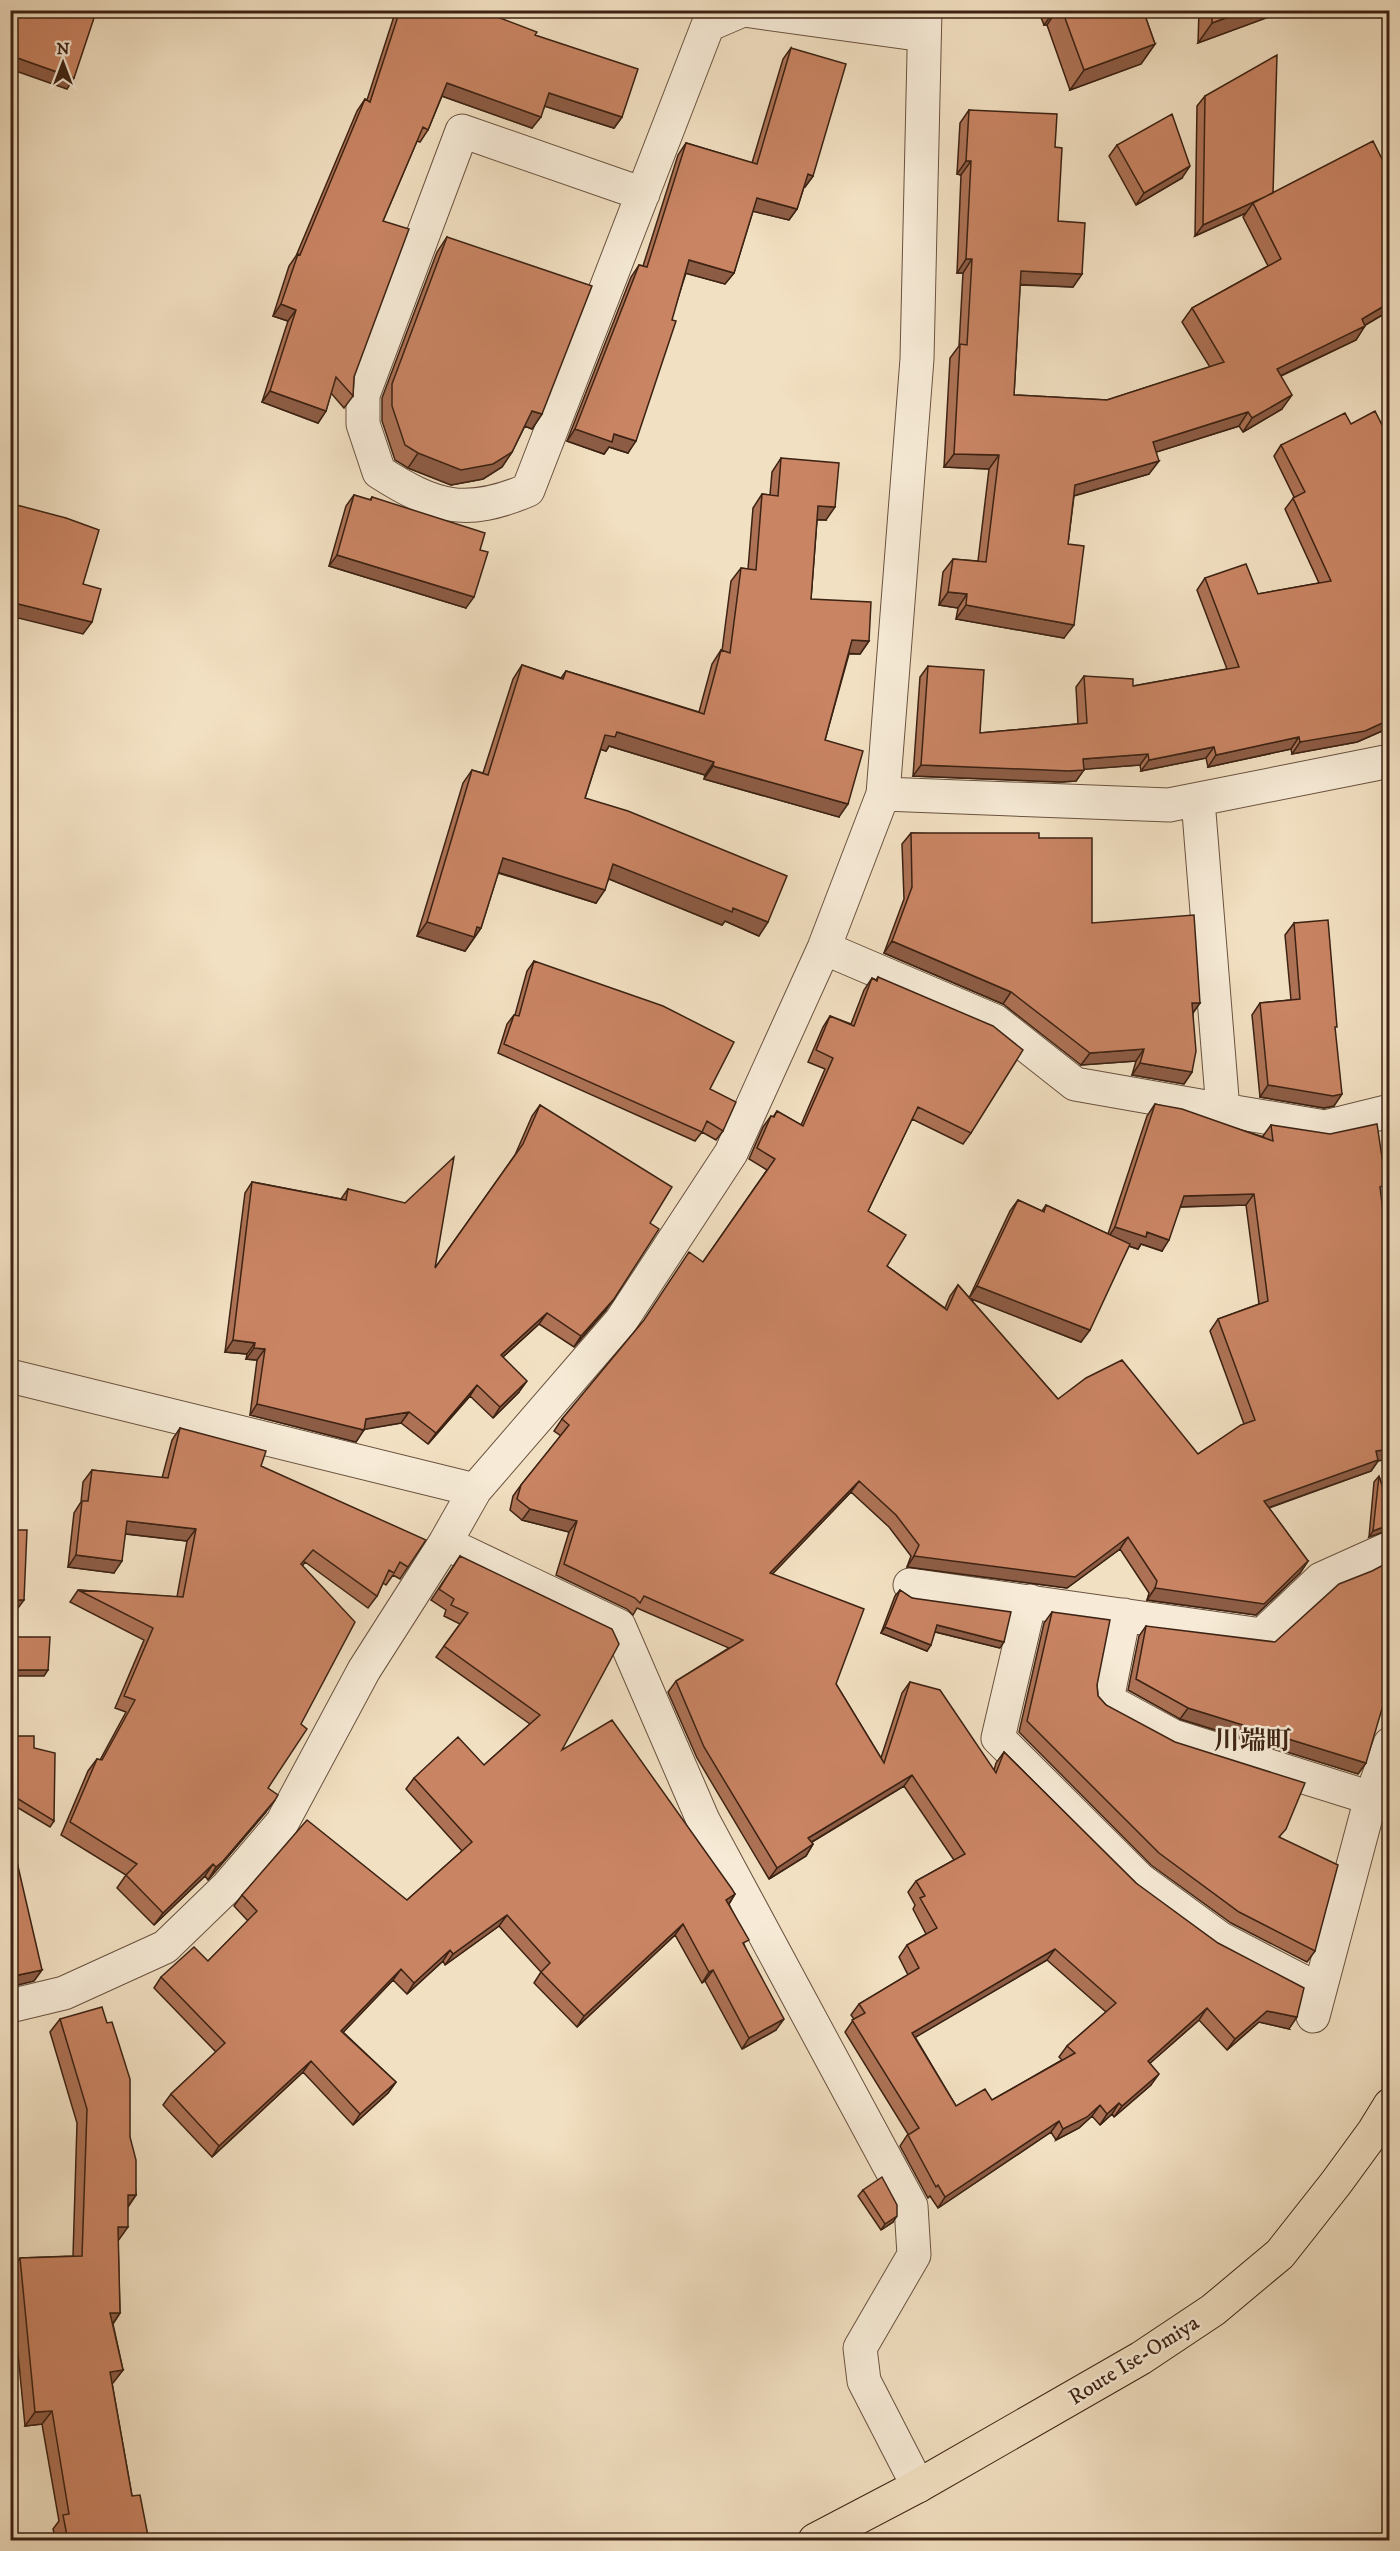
<svg xmlns="http://www.w3.org/2000/svg" width="1400" height="2551" font-family="'IM FELL DW Pica','Noto Serif JP',serif">
<style>
.lines{fill:none;stroke-linecap:round;stroke-linejoin:round}
.minor-casing{stroke:#6a523f;stroke-width:35}
.major-casing{stroke:#3c2213;stroke-width:35}
.minor{stroke:#f7ebd7;stroke-width:33}
.major{stroke:#f2e0c2;stroke-width:33}
.wall{fill:#ad7255;stroke:#3c2213;stroke-width:1.5;fill-rule:evenodd}
.shaded-wall{fill:#8d5c45;stroke:#3c2213;stroke-width:1.5}
.building{fill:#c98463;stroke:#3c2213;stroke-width:1.5;fill-rule:evenodd}
.labels{text-anchor:middle;stroke-width:5;stroke-linejoin:round;paint-order:stroke}
.street-label{font-size:22px;fill:#3c2213;stroke:#f7ebd7}
.quarter-label{font-size:26px;font-weight:bold;fill:#3c2213;stroke:#f7ebd7}
</style>
<rect width="100%" height="100%" fill="#f2e0c2"/>
<filter id="stains"><feTurbulence type="fractalNoise" baseFrequency=".00333" numOctaves="4"/><feColorMatrix values="0 0 0 0 .2 0 0 0 0 .09 0 0 0 0 .02 0 0 0 .5 -.17"/></filter>
<radialGradient id="worn" r=".72"><stop offset=".6" stop-color="#630" stop-opacity="0"/><stop offset="1" stop-color="#630" stop-opacity=".3"/></radialGradient>
<g class="lines">
<defs>
<path id="minor" d="M744 10 924 35
M643 194 462 131 363 395V424L379 472C434 507 465 517 528 490L708 25 743 10
M883 794 1169 805 1390 761
M1198 800 1223 1110 1325 1127 1390 1111
M824 948 995 1021 1075 1084 1223 1110
M10 1376 475 1490
M445 1543 619 1626 703 1820 911 2206 914 2255 860 2348 864 2381 918 2486
M910 1585 1262 1635 1321 1579 1390 1548
M1030 1601 998 1738 1139 1879 1221 1939 1319 1990
M1124 1615 1107 1700 1173 1736 1371 1798
M10 2006 64 1993 165 1947 228 1886 282 1823 364 1670 445 1543 475 1490 621 1321 731 1153 824 948 883 794 917 359 925 10
M1313 2016 1371 1798 1390 1744"/>
<path id="major" d="M815 2540 918 2486 1141 2358 1213 2310 1280 2254 1336 2183 1374 2131 1390 2105"/>
</defs>
<use href="#minor" class="minor-casing"/>
<use href="#major" class="major-casing"/>
<use href="#minor" class="minor"/>
<use href="#major" class="major"/>
</g>
<path class="wall" d="M396 10H467L481 16 484 12 535 35 622 117 614 128 545 106 532 128 442 96 428 130 420 142 417 141 383 221 354 377 353 396 344 408 331 393 326 411 318 423 262 402 288 321 273 316 289 266 296 256 357 111 365 99 367 100Z
M1038 10H1143L1155 44 1141 64 1070 90 1047 25H1044Z
M1199 10H1277L1274 15 1198 43Z
M791 48 813 176 805 187H804L797 209 789 220 753 211 734 273 725 284 686 273 628 453 609 447 604 454 567 441 631 277 639 265 643 266 678 155 686 143 752 163 783 59Z
M1205 96 1273 193 1389 173V311L1365 325 1356 340 1281 376 1282 409 1243 432 1239 426 1156 452 1149 474 1074 496 1068 544 1064 638 956 619 958 608 939 605 943 572 953 559 978 561 989 469 944 467 950 358 959 346 963 273H957L961 175 957 174 960 123 969 110 1055 147 1058 221 1082 274 1073 287 1020 285 1014 395 1107 400 1210 367 1182 322 1192 308 1268 266 1243 217 1246 213 1195 236 1197 106Z
M1117 145 1182 178 1136 205 1109 156Z
M447 237 542 414 532 429 525 426 512 452 502 467 483 479 451 485 408 468 395 460 382 421V398L437 252Z
M1351 424 1389 439V728L1357 742 1292 754 1291 749 1208 767 1206 758 1141 771 1140 765 1084 769 1076 781 1061 782 913 776 920 677 928 666 980 733 1078 724 1076 687 1084 676 1133 686 1227 669 1197 590 1205 578 1258 594 1319 583 1285 509 1294 497 1274 456 1281 445Z
M781 458 826 520H817L811 599 869 641 860 654H849L825 740 839 817 704 779 705 775 609 746 606 751 601 749 585 798 759 936 725 921 722 925 609 879 596 903 498 873 481 928 465 951 417 936 463 783 472 770 483 773 513 679 522 665 561 678 566 671 699 712 712 664 721 650 722 651 731 581 741 568 748 569 753 508 762 494 770 495 772 472Z
M354 495 370 500 372 497 480 550 466 608 329 566 346 506Z
M911 833 1039 838 1092 923 1200 1003 1193 1013 1192 1072 1184 1084 1132 1075 1136 1061 1081 1065 1003 1004 884 953 904 899 902 844Z
M1294 923 1334 1106 1324 1108 1260 1097 1252 1015 1260 1003 1291 1000 1285 935Z
M534 961 710 1089 723 1131 716 1140 702 1132 695 1141 498 1053 507 1024 514 1015H515L527 971Z
M878 977 971 1133 963 1144 912 1119 868 1211 887 1266 945 1308 950 1296 958 1285 1058 1399 1198 1454 1244 1424 1210 1331 1218 1319 1259 1304 1246 1205 1180 1207 1162 1251 1141 1244 1138 1249 1129 1246 1081 1342 969 1298 1010 1211 1018 1200 1042 1211 1046 1205 1108 1234 1147 1116 1155 1104 1264 1137 1263 1136 1271 1125 1380 1192 1378 1461 1371 1471 1269 1508 1308 1561 1300 1573 1256 1615 1147 1600 1149 1593 1120 1549 1067 1588 907 1567 911 1556 889 1527 851 1492 772 1574 836 1684 881 1758 902 1693 910 1682 994 1770 996 1763 1004 1752 1136 1883 1289 2029 1259 2022 1227 2050 1199 2020 1150 2063 1151 2085 1114 2117 1112 2114 1100 2125 1092 2116 1079 2128 1056 2140 1051 2132 938 2208 930 2196 928 2198 900 2146 908 2134 845 2032 854 2019 851 2015 859 2004 908 1975 899 1957 907 1945 926 1934 913 1909 915 1905 908 1892 916 1881 954 1860 904 1786 812 1842 813 1844 806 1856 769 1879 697 1758 668 1692 676 1681 729 1648 637 1608 633 1615 627 1609 556 1575 569 1532 522 1520 510 1510 513 1496 521 1485 561 1436 554 1431 562 1419 703 1262 767 1170 749 1159 763 1127 771 1116 773 1117 777 1111 801 1125 825 1069 808 1062 823 1027 830 1016 851 1024 864 990 872 978 876 980ZM1047 1960 1106 2012 1067 2046 1059 2057 1062 2060 992 2100 956 2106 915 2037Z
M540 1105 650 1223 606 1310 574 1347 539 1324 503 1357 519 1392 493 1418 470 1396 428 1444 401 1423 364 1429 356 1442 250 1415 257 1360 246 1359 247 1354 225 1352 245 1193 252 1182 341 1199 348 1189 435 1268 515 1155 532 1116Z
M180 1428 261 1466 408 1567 400 1579 393 1575 386 1585 383 1583 377 1596 368 1608 305 1562 303 1565 301 1724 268 1788 266 1812 214 1873 208 1880 205 1876 154 1925 117 1888 126 1875 61 1835 88 1771 97 1759 100 1760 126 1712 115 1708 144 1640 70 1602 78 1590 177 1597 187 1541 125 1534 114 1573 68 1567 74 1513 81 1502 83 1482 92 1470 162 1478 172 1440Z
M1379 1476 1389 1508V1530L1369 1537 1374 1482Z
M460 1556 562 1750 735 1894 729 1904 776 2030 742 2049 705 1981 702 1983 675 1935 577 2027 534 1983 541 1972 499 1926 445 1965 443 1961 407 1994 393 1980 343 2032 396 2082 388 2093 353 2125 303 2072 212 2157 163 2105 171 2094 216 2052 154 1988 161 1977 208 1961 248 1921 234 1906 242 1895 407 1900 462 1851 406 1789 414 1778 484 1765 530 1724 436 1657 460 1624 444 1616 446 1610 431 1600Z
M900 1590 912 1598 1000 1648 935 1632 927 1651 881 1633 895 1596Z
M1052 1612 1097 1685 1098 1696 1106 1705 1280 1837 1315 1951 1307 1962 1231 1923 1151 1865 1019 1732 1044 1623Z
M1146 1626 1366 1763 1358 1774 1180 1719 1128 1690 1139 1636Z
M10 1736 34 1748 54 1821 50 1827 10 1803Z
M60 2019 130 2137 136 2195 128 2207 118 2241 120 2313 113 2324 123 2370 112 2383 132 2496 149 2541H56L53 2529 59 2521 42 2424 25 2426 10 2271 20 2258 73 2256 77 2123 50 2032Z
M863 2190 893 2222 881 2230 858 2196Z"/>
<path class="shaded-wall" d="M1055 10H1057L1047 25H1044Z
M1247 10H1277L1274 15 1198 43 1212 23Z
M1155 44 1141 64 1070 90 1084 70Z
M12 56 74 78 67 89 10 69V59Z
M447 83 541 117 532 128 439 95Z
M549 93 622 117 614 128 541 105Z
M966 161H971L961 175 957 174Z
M1190 166 1182 178 1136 205 1144 193Z
M808 174 813 176 805 187 800 186Z
M1273 193 1253 203 1246 213 1195 236 1203 225Z
M757 198 797 209 789 220 748 210Z
M966 259H972L963 273H957Z
M689 260 734 273 725 284 681 272Z
M1021 271 1082 274 1073 287 1011 284Z
M1389 303V311L1357 330 1365 326 1356 340 1267 382 1277 369Z
M281 304 296 310 288 321 273 316Z
M270 391 326 411 318 423 262 402Z
M1292 395 1282 409 1243 432 1252 418Z
M532 411 542 414 532 429 522 425Z
M1248 412 1239 426 1144 456 1153 442Z
M575 429 614 434 636 441 628 453 609 447 604 454 567 441Z
M512 452 502 467 483 479 451 485 408 468 418 453Z
M954 454 999 455 989 469 944 467Z
M1159 461 1149 474 1066 498 1075 485Z
M818 506 835 507 826 520 809 519Z
M337 555 474 597 466 608 329 566Z
M948 592 967 594 958 608 939 605Z
M10 602 92 622 83 634 10 616Z
M966 605 1074 625 1064 638 956 619Z
M852 640 869 641 860 654 843 653Z
M1389 720V728L1357 742 1292 754 1300 742Z
M617 732 714 762 705 775 609 746 606 751 596 748 605 735Z
M1299 737 1291 749 1208 767 1216 755Z
M1214 747 1206 758 1141 771 1149 760Z
M1148 754 1140 765 1076 770 1083 759Z
M921 765 1084 770 1076 781 1061 782 913 776Z
M713 766 848 804 839 817 704 779Z
M503 858 605 890 596 903 494 871Z
M613 864 733 908 768 922 759 936 725 921 722 925 604 877Z
M427 922 477 927 481 928 465 951 417 936Z
M892 941 1011 992 1003 1004 884 953Z
M1192 1003H1200L1192 1014Z
M1144 1049 1136 1061 1081 1065 1090 1053Z
M1140 1063 1192 1072 1184 1084 1132 1075Z
M1268 1085 1342 1094 1334 1106 1324 1108 1260 1097Z
M1254 1194 1246 1205 1176 1207 1184 1196Z
M1115 1227 1147 1232 1169 1240 1162 1251 1141 1244 1138 1249 1107 1239Z
M977 1286 1090 1330 1081 1342 969 1298Z
M614 1299 606 1310 574 1347 581 1336Z
M547 1313 539 1324 493 1366 501 1355Z
M233 1340 255 1343 247 1354 225 1352Z
M254 1348 265 1349 257 1360 246 1359Z
M527 1381 519 1392 493 1418 500 1407Z
M477 1385 470 1396 428 1444 436 1433Z
M257 1404 366 1419 409 1412 401 1423 361 1430H364L356 1442 250 1415Z
M1389 1449V1459L1378 1461 1371 1471 1256 1512 1264 1501 1376 1451Z
M859 1481 851 1492 762 1585 770 1573Z
M530 1509 577 1521 569 1532 522 1520Z
M127 1521 196 1529 187 1541 118 1533Z
M1389 1525V1530L1369 1537 1373 1531Z
M1128 1537 1120 1549 1067 1588 907 1567 914 1556Z
M76 1555 122 1561 114 1573 68 1567Z
M1308 1561 1300 1573 1256 1615 1147 1600 1155 1588Z
M10 1600H24L15 1612H10Z
M937 1625 1004 1642 1000 1648 932 1631Z
M885 1627 931 1645 927 1651 881 1633Z
M10 1670H48L44 1676H10Z
M1188 1708 1366 1763 1358 1774 1180 1719Z
M912 1775 904 1786 800 1849 808 1838Z
M275 1800 266 1812 214 1873 208 1880 216 1867Z
M813 1844 806 1856 769 1879 777 1868Z
M213 1864 205 1876 154 1925 163 1913Z
M735 1894 728 1905 726 1900Z
M507 1915 499 1926 445 1965 453 1954Z
M683 1924 675 1935 577 2027 584 2016Z
M1055 1949 1047 1960 904 2044 912 2033Z
M450 1950 443 1961 407 1994 414 1983Z
M401 1969 393 1980 334 2042 341 2031Z
M42 1970 34 1981 10 1987V1978L14 1976Z
M713 1970 705 1981 702 1983 709 1972Z
M1207 2008 1199 2020 1140 2072 1148 2061Z
M1267 2011 1297 2017 1289 2029 1259 2022 1227 2050 1235 2039Z
M784 2019 776 2030 742 2049 749 2038Z
M311 2061 303 2072 212 2157 219 2146Z
M1159 2074 1151 2085 1114 2117 1122 2106Z
M396 2082 388 2093 353 2125 360 2114Z
M1119 2103 1112 2114 1100 2125 1107 2114Z
M1100 2105 1092 2116 1079 2128 1056 2140 1063 2129Z
M1059 2121 1051 2132 938 2208 945 2197Z
M128 2195H136L126 2209Z
M897 2216 893 2222 881 2230 885 2224Z
M118 2227H128L118 2241Z
M110 2313H120L111 2326Z
M123 2370 113 2383 101 2386 110 2372Z
M52 2411 42 2424 25 2426 35 2412Z"/>
<path class="building" d="M10 10H71L94 18 74 78 12 56 10 62Z
M400 10H467L482 16 484 12 537 32 535 35 638 69 622 117 549 93 541 117 447 83 428 130 423 127 383 221 409 229 354 377 353 396 336 377 326 411 270 391 296 310 281 304 298 254 300 255 365 99 370 102Z
M1062 10H1143L1155 44 1084 70Z
M1212 10H1247L1212 23Z
M791 48 846 64 813 176 808 174 797 209 757 198 734 273 689 260 672 320 676 321 636 441 614 434 612 442 575 429 639 265 647 267 686 143 757 164Z
M1277 55 1273 193 1203 225 1205 96Z
M969 110 1057 114 1055 147 1062 148 1058 221 1085 223 1082 274 1021 271 1014 395 1107 400 1224 362 1192 308 1281 259 1253 203 1373 141 1389 173V303L1362 319 1365 326 1277 369 1292 395 1252 418 1248 412 1153 442 1159 461 1075 485 1068 544 1084 546 1074 625 966 605 967 594 948 592 953 559 986 562 999 455 954 454 960 344 967 345 972 259H966L971 161H966Z
M1172 114 1190 166 1144 193 1117 145Z
M447 237 592 286 542 414 532 411 512 452 493 464 461 470 418 453 405 445 392 406V384Z
M1375 411 1389 439V720L1365 731 1300 742 1299 737 1216 755 1214 747 1149 760 1148 754 1083 759 1084 770 1069 771 921 765 928 666 984 670 980 733 1087 723 1084 676 1133 679V686L1239 667 1205 578 1246 564 1258 594 1331 581 1293 498 1305 492 1281 445 1345 413 1351 424Z
M781 458 839 463 835 507 818 506 811 599 871 602 869 641 852 640 825 740 863 751 848 804 713 766 714 762 617 732 615 737 605 735 585 798 628 811 787 876 768 922 733 908 732 912 613 864 605 890 503 858 481 928 477 927 474 937 427 922 472 770 488 775 522 665 563 679 566 671 704 714 721 650 730 653 741 568 756 570 762 494 778 496Z
M354 495 371 500 372 497 485 533 480 550 488 552 474 597 337 555Z
M13 504 66 518 99 530 83 584 101 589 92 622 10 602V514Z
M911 833H1039V838H1092V923L1194 915 1200 1003H1192L1196 1051 1192 1072 1140 1063 1144 1049 1090 1053 1011 992 892 941 912 887Z
M1328 920 1337 1027H1335L1342 1094 1333 1096 1268 1085 1260 1003 1300 999 1294 923Z
M534 961 663 1006 734 1042 710 1089 736 1102 723 1131 707 1121 702 1132 504 1044 514 1015 519 1016Z
M878 977 993 1026 1023 1050 971 1133 918 1107 868 1211 906 1235 887 1266 947 1310 958 1285 1058 1399 1086 1378 1122 1360 1198 1454 1241 1425 1255 1420 1218 1319 1268 1301 1254 1194 1184 1196 1169 1240 1147 1232 1146 1237 1115 1227 1155 1104 1182 1109 1273 1141 1271 1125 1330 1134 1377 1124 1386 1184 1380 1187 1389 1261V1449L1376 1451 1378 1460 1264 1501 1308 1561 1264 1604 1155 1588 1157 1581 1128 1537 1075 1577 914 1556 919 1545 896 1515 859 1481 770 1573 864 1609 836 1684 884 1763 910 1682 940 1690 996 1773 1004 1752 1136 1883 1218 1943 1304 1988 1297 2017 1267 2011 1235 2039 1207 2008 1148 2061 1159 2074 1122 2106 1119 2103 1107 2114 1100 2105 1087 2117 1063 2129 1059 2121 945 2197 938 2185 936 2187 908 2135 919 2128 852 2020 865 2013 859 2004 919 1968 907 1945 937 1928 920 1898 925 1896 916 1881 965 1854 912 1775 808 1838 813 1844 777 1868 704 1747 676 1681 743 1640 644 1596 640 1603 635 1598 564 1564 577 1521 530 1509 517 1499 521 1485 569 1425 562 1419 644 1320 689 1252 703 1262 775 1159 757 1148 771 1116 774 1117 777 1111 803 1126 833 1058 816 1050 830 1016 854 1026 872 978 877 981ZM1055 1949 1116 2003 1067 2046 1075 2053 992 2100 985 2089 956 2106 912 2033Z
M540 1105 672 1187 650 1223 659 1229 614 1299 581 1336 547 1313 501 1355 527 1381 500 1407 477 1385 436 1433 409 1412 366 1419 364 1430 257 1404 265 1349 254 1348 255 1343 233 1340 252 1182 346 1200 348 1189 405 1203 454 1157 435 1268 523 1144Z
M1018 1200 1044 1212 1046 1205 1130 1244 1090 1330 977 1286Z
M180 1428 266 1451 261 1466 426 1540 408 1567 400 1562 394 1573 389 1570 377 1596 313 1550 301 1564 355 1622 301 1724 307 1729 268 1788 278 1795 275 1800 223 1861 216 1867 213 1864 163 1913 126 1875 137 1864 70 1822 97 1759 102 1760 135 1700 124 1696 153 1628 78 1590 183 1597 196 1529 127 1521 122 1561 76 1555 82 1501H88L92 1470 168 1478Z
M1379 1476 1389 1508V1525L1373 1531Z
M10 1530H27L24 1600H10Z
M460 1556 612 1629 619 1644 562 1750 612 1720 732 1889 735 1894 726 1900 749 1940 743 1943 784 2019 749 2038 713 1970 709 1972 683 1924 584 2016 541 1972 550 1963 507 1915 453 1954 450 1950 414 1983 401 1969 341 2031 396 2082 360 2114 311 2061 219 2146 171 2094 225 2043 161 1977 194 1947 208 1961 257 1911 242 1895 307 1820 407 1900 472 1842 414 1778 458 1737 484 1765 540 1715 444 1646 468 1613 451 1605 454 1599 439 1589Z
M1389 1562V1685L1366 1763 1188 1708 1136 1679 1146 1626 1275 1642 1339 1584 1372 1571Z
M900 1590 912 1598 1011 1612 1004 1642 937 1625 931 1645 885 1627Z
M1052 1612 1110 1620 1097 1685 1098 1696 1106 1705 1175 1742 1305 1783 1286 1829 1279 1837 1338 1865 1315 1951 1239 1912 1159 1853 1027 1721Z
M10 1637H50L48 1670H10Z
M10 1736H34V1748L55 1753 54 1821 10 1794Z
M10 1832 42 1970 14 1976 10 1978Z
M102 2007 107 2023 112 2022 130 2079V2137L136 2160V2195H128V2227H118L120 2313H110L123 2370 110 2372 132 2496 140 2495 149 2541H68L63 2515 69 2514 52 2411 35 2412 20 2258 82 2256 87 2109 60 2019Z
M882 2177 897 2205V2216L885 2224 863 2190Z"/>
<g class="labels">
<g class="street-label">
<text transform="translate(1133 2359) rotate(-32)" y="8">Route Ise-Omiya</text>
</g>
<g class="quarter-label">
<text x="1253" y="1749">川端町</text>
</g>
</g>
<rect width="1400" height="2551" fill="none" stroke="#f2e0c2" stroke-width="36"/>
<rect x="12" y="12" width="1376" height="2527" fill="none" stroke="#3c2213" stroke-width="3"/>
<rect x="18" y="18" width="1364" height="2515" fill="none" stroke="#3c2213" stroke-width="1.5"/>
<g transform="translate(63 63)" stroke="#f7ebd7" stroke-width="4.5" paint-order="stroke">
<path d="M0-4.5L10 22L0 15L-10 22Z" fill="#3c2213"/>
<text y="-9" font-size="16" font-weight="bold" text-anchor="middle" fill="#3c2213">N</text>
</g>
<rect width="100%" height="100%" filter="url(#stains)"/>
<rect width="100%" height="100%" fill="url(#worn)"/>
</svg>
